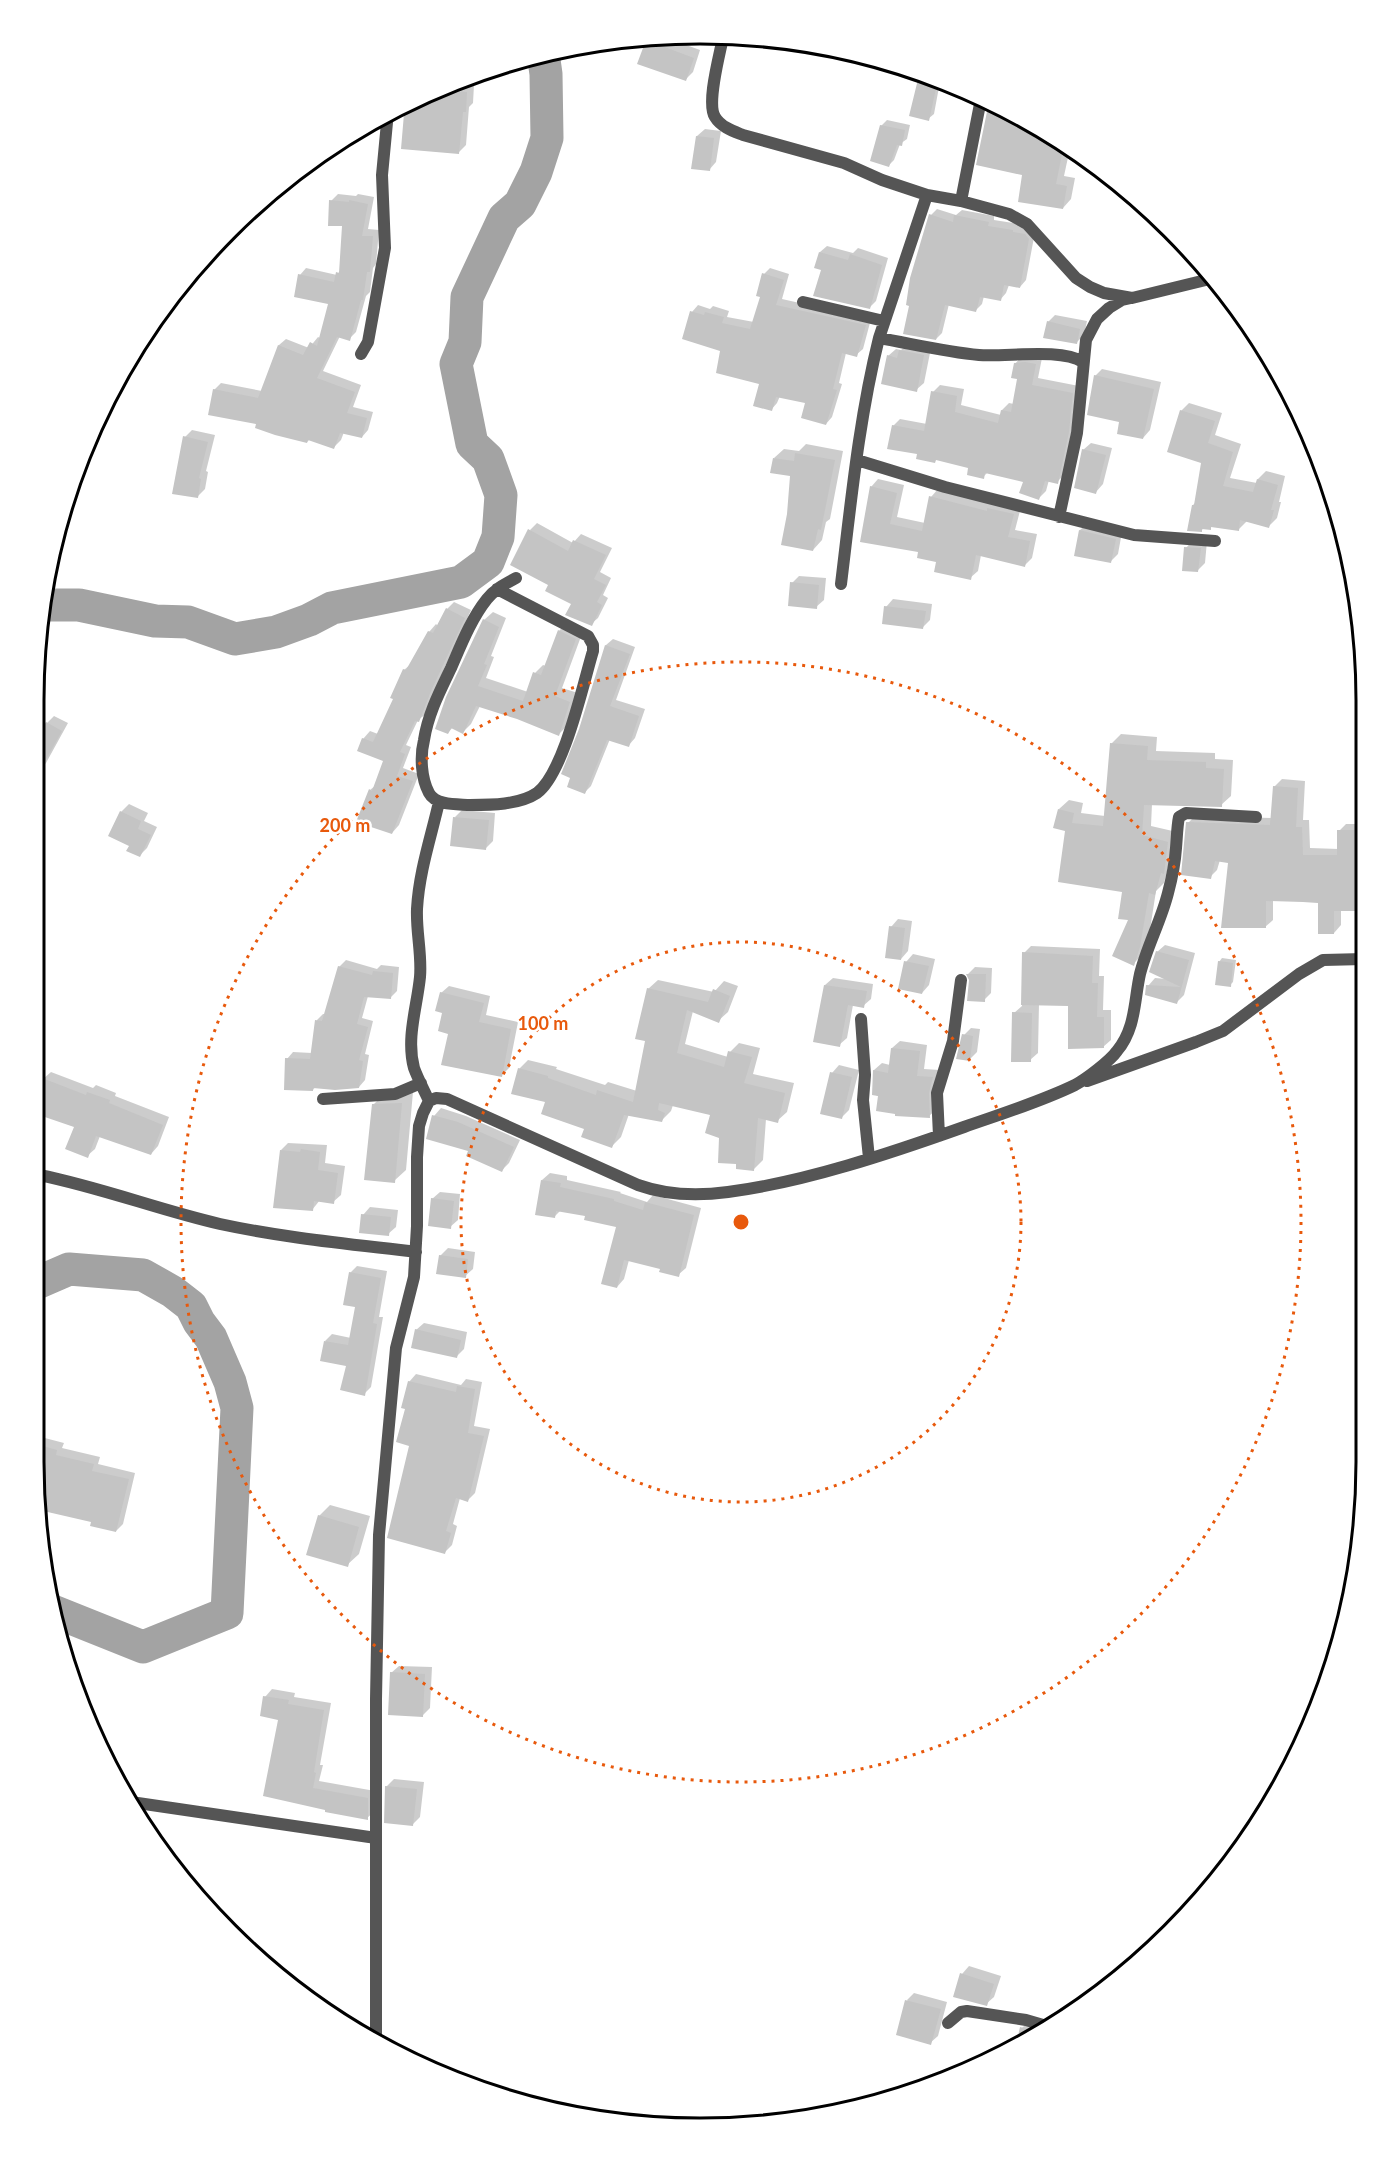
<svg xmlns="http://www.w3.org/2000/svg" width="1400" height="2161" font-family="Lato,sans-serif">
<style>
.shadow{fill:#0003}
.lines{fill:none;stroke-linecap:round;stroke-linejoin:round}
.river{stroke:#a3a3a3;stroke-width:33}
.building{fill:#c4c4c4}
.street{stroke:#555;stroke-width:12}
.ring{fill:none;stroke:#e8590c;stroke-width:3;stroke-dasharray:3 6}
.rim{fill:none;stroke:#000;stroke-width:3}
.centre{fill:#e8590c;stroke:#fff;stroke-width:3}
.ring-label{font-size:18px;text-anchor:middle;font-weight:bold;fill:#e8590c;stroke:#fff;stroke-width:5;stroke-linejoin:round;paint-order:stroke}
</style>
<rect width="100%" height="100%" fill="#fff"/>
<path class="shadow" d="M656 34 700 50 693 72 685 80 647 41Z
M921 71 943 81 939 87 934 114 928 119 911 115Z
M459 82V84L474 85 473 103 469 107 466 145 459 152 406 110H398V106L405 102Z
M887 120 910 125 907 139 900 144 894 160 888 166 881 126Z
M1033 122 1070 148 1064 176 1075 178 1071 199 1063 208Z
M705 129 721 131 716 162 709 170 697 136Z
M338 194 356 196 358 194 374 197 368 229 379 230 376 264 373 268 370 292 366 296 356 332 349 339 340 336 323 371 361 385 353 407 373 412 368 430 362 437 344 432 341 440 334 447 310 439 307 442 258 423 214 390 221 383 262 391 279 345 286 339 309 348 318 337 320 338 330 303 300 275 306 268 337 275 341 269 344 225 331 201Z
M937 209 956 215 962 210 994 216V220L1019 224 1018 226 1032 228 1035 232 1026 280 1020 287 1009 285 1006 293 1000 300 984 296 982 304 976 310 949 304 942 333 936 339 931 215Z
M827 246 853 253 858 248 888 258 876 301 869 308 823 269 816 267 820 252Z
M770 268 789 274 782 299 871 319 863 349 856 355 846 353 839 383 842 384 832 417 826 424 807 402 780 396 777 403 771 410 761 383 722 350 692 312 698 305 710 309 713 306 729 311 727 317 754 322 761 296 764 274Z
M1055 315 1087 321 1084 335 1076 343 1048 322Z
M908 344 931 348 924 383 916 390 888 356 896 349 901 350Z
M1022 356 1042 358 1038 378 1079 386 1064 475 1057 482 1049 480 1046 491 1039 498 1024 481 988 472 983 477 970 467 919 453 893 426 900 419 927 424 933 392 940 385 964 389 961 405 1001 415 1002 410 1009 403 1014 404 1019 378 1015 364Z
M1102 369 1161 382 1150 430 1143 438 1121 420 1095 376Z
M1189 403 1222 413 1215 435 1241 444 1230 478 1257 483 1258 479 1266 471 1285 476 1279 502H1281L1277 518 1269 526 1247 521 1238 530 1213 526 1210 528 1204 527 1202 530 1193 505 1196 502 1203 462 1181 411Z
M192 430 215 435 206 471 208 472 205 489 198 496 185 437Z
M1091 443 1112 448 1103 484 1096 492 1083 450Z
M806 444 843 451 830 519 826 522 822 540 813 550 788 514 792 475 774 458 784 449 799 451Z
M878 479 904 485 897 517 925 523 931 497 938 489 1021 507 1015 530 1037 534 1032 558 1025 565 981 555 978 571 970 578 920 551 862 541 871 487Z
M537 523 573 543 581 534 612 548 600 572 611 578 603 595 608 598 598 618 591 624 573 603 550 584 530 530Z
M1088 523 1122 532 1118 554 1111 561 1076 555 1080 530Z
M1193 540 1207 541 1205 563 1198 570 1186 548Z
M799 576 826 578 824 600 816 607 792 583Z
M893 599 932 604 930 620 923 627 886 607Z
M454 602 471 610 438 682 426 714 418 720 406 745 411 747 403 768 419 774 399 825 392 833 370 790 376 785 385 760 363 739 370 731 378 734 395 698 404 670 412 663 429 632 436 624 438 626 447 609Z
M493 612 506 618 491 656 494 657 486 678 528 692 535 673 543 665 546 666 559 631 567 622 583 631 562 688 578 693 567 726 559 734 517 718 480 706 471 724 463 732 453 727 448 733 484 620Z
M613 639 635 647 616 700 645 709 635 738 629 745 610 739 591 786 585 792 581 730 606 645Z
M54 716 68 723 46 763 39 770V737L47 723Z
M1121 734 1157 737 1156 751 1215 753V759L1233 760 1231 796 1221 805 1152 804 1151 826 1177 832 1164 883 1156 891 1149 936 1143 954 1133 964 1130 919 1124 891 1067 830 1059 809 1069 800 1083 803 1081 813 1105 816 1111 744Z
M1282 779 1305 781 1303 820H1309L1310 848 1339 849V831L1346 824H1362V903L1355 910H1341V925L1334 933 1320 902 1273 900V920L1265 927 1229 862 1220 860 1217 870 1210 877 1188 823 1195 816 1272 818 1274 787Z
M129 804 148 813 144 821 157 827 147 848 140 855 131 845 121 812Z
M462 810 495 813 493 841 486 848 455 817Z
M898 919 912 921 908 951 901 959 891 927Z
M1165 945 1195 953 1184 995 1177 1002 1148 986 1155 978 1167 979 1157 952Z
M1031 946 1100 949 1099 976H1104L1103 1010H1111V1040L1103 1047 1070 1005 1039 1004 1038 1053 1030 1060 1014 1013 1022 1006 1024 953Z
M913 954 935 959 929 985 922 993 906 962Z
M1222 958 1236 960 1233 982 1230 985 1219 962Z
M346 960 377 969 381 965 399 967 397 991 391 997 368 996 362 1018 373 1021 365 1054 369 1055 365 1080 359 1087 316 1086 313 1090 287 1059 293 1052 312 1053 317 1020 323 1014H326L339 967Z
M975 967 992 968 991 993 984 1000 968 974Z
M39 975 45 977 39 991Z
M833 978 873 984 871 999 863 1006 853 1005 847 1038 839 1045 825 985Z
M658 980 714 992 724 981 738 986 728 1012 718 1021 693 1011 685 1044 728 1057 730 1052 739 1043 760 1048 753 1074 794 1083 787 1112 777 1121 766 1119 763 1160 754 1169 738 1163 721 1136 712 1114 673 1105 671 1111 662 1120 629 1114 621 1137 612 1146 547 1101 519 1069 528 1060 557 1067 556 1069 605 1085 608 1082 637 1091 647 1040 648 989Z
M449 986 490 996 486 1015 518 1022 509 1068 501 1076 450 1033 441 993Z
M971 1028 980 1029 977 1052 970 1059 964 1035Z
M900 1041 927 1045 924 1069 940 1070 937 1109 929 1116 873 1094 874 1070 882 1063 890 1065 892 1048Z
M839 1065 859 1070 849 1110 842 1117 832 1073Z
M51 1072 93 1088 96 1085 116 1093 115 1096 169 1117 158 1146 151 1154 100 1136 95 1149 87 1156 76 1127 39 1113V1091L43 1079Z
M413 1092 406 1170 394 1181 373 1105 385 1093Z
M441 1108 466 1116 520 1140 509 1163 502 1170 470 1150 434 1116Z
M288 1143 327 1145 325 1163 345 1166 341 1195 333 1202 320 1200 312 1210 281 1150Z
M550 1173 567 1176V1180L621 1192 620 1193 647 1202 653 1195 701 1208 686 1268 678 1275 662 1268 629 1260 624 1279 617 1287 618 1226 587 1215 561 1210 555 1216 542 1180Z
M440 1192 460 1194 458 1220 450 1227 432 1199Z
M370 1207 398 1210 396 1227 388 1234 363 1215Z
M448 1248 475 1252 473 1269 465 1276 440 1256Z
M357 1266 387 1271 379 1317H383L371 1387 364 1394 348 1364 325 1341 332 1334 351 1338 357 1306 350 1273Z
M424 1323 467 1332 464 1349 456 1357 416 1330Z
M416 1374 461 1385 466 1379 482 1382 474 1426 490 1429 475 1493 468 1500 460 1498 453 1524 457 1526 452 1545 445 1552 411 1445 407 1408 409 1382Z
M41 1437 64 1443 62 1448 100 1457 98 1464 135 1473 123 1524 116 1531 93 1521 41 1510 39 1512V1440Z
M330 1505 370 1516 359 1554 347 1565 319 1516Z
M399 1666 432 1667 430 1708 423 1715 391 1673Z
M272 1689 295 1693 294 1697 331 1703 320 1765H323L319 1781 375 1791V1811L367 1818 265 1795 280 1718 265 1697Z
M394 1779 424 1782 420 1817 413 1824 386 1787Z
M969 1966 1001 1976 994 1997 986 2004 962 1974Z
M914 1993 947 2002 938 2036 930 2043 907 2000Z
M1029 2021 1050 2027 1017 2044 1022 2028Z"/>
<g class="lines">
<path class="river" d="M41 605H79L155 621 188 622 235 639 276 632 309 620 332 608 461 582 488 562 498 537 501 495 488 459 472 444 456 364 465 342 467 297 504 218 520 204 536 172 547 138 546 74 543 53
M39 1282 69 1269 143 1275 173 1292 191 1306 199 1322 211 1338 230 1382 237 1408 227 1613 143 1647 53 1611"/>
</g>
<path class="building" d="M646 40 694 58 686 81 637 64Z
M920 71 938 79 929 121 909 116Z
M452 84V91L467 92 466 112H463L459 154 401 149 405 102Z
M989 102 1033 122 1064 144 1056 184 1067 186 1063 209 1018 202 1022 175 976 165Z
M880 125 905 130 902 146 897 145 889 167 870 161Z
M696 136 714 138 710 171 691 169Z
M329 200 349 202V200L368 204 362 236H373L370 272H367L363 300H361L350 341 337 337 317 378 355 392 347 413 367 418 362 438 340 433 334 449 308 440 307 443 275 435 255 428 256 424 208 415 213 389 258 398 278 345 303 355 310 342 317 346 328 304 294 297 298 274 334 282 336 272 339 273 342 226H328Z
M929 214 953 222 954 215 989 222 988 226 1013 230V232L1025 234 1029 239 1020 288 1004 285 1001 301 980 297 976 312 945 305 936 340 903 334 909 306 906 305 910 278Z
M819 252 848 260 850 254 882 265 870 309 813 296 821 270 814 268Z
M762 273 784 280 776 305 866 325 857 357 842 353 833 389 837 390 826 425 801 418 805 403 776 397 772 411 753 406 759 384 716 373 720 351 682 339 690 311 704 315 705 312 724 317 722 323 750 329 760 297 756 296Z
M1047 321 1080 329 1077 344 1043 338Z
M899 350 924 355 917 392 881 384 887 355 897 358Z
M1025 362 1036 364 1032 385 1073 393 1069 432 1058 484 1045 481 1039 500 1019 493 1023 482 985 473 984 479 967 475 968 468 936 460 935 463 916 459 917 454 887 449 892 425 924 431 931 391 957 396 955 412 998 423 1001 410 1011 412 1017 379 1011 378 1014 363Z
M1094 375 1154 389 1143 439 1117 434 1119 422 1087 415Z
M1180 410 1215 421 1208 443 1233 452 1223 486 1253 492 1257 479 1278 485 1271 510H1274L1269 528 1240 520 1239 531 1211 527V530L1202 529V532L1187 531 1192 505H1194L1201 463 1167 452Z
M183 436 208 442 199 478 201 479 198 498 172 494Z
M1082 449 1106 455 1096 494 1074 488Z
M795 453 835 460 821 530 818 529 813 551 781 545 787 514 790 476 770 473 773 458 794 461Z
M870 486 897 493 890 524 922 531 929 496 987 511V508L1014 514 1008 537 1030 541 1025 567 976 555 971 580 934 572 936 562 917 558 918 552 860 542Z
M528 529 568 551 573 540 606 555 594 579 606 585 597 602 602 605 592 626 565 615 571 604 545 591 548 585 510 565Z
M1079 530 1116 539 1111 563 1074 556Z
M1184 547 1201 548 1198 572 1182 571Z
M790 582 819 585 817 609 788 606Z
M884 606 926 611 923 629 882 624Z
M446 608 465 618 431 691 419 722 415 721 400 752 405 754 397 776 413 781 392 834 356 822 369 789 372 791 383 761 357 751 362 738 373 742 393 699 390 698 403 669 406 670 428 631 433 633Z
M483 619 499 627 484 664 487 665 478 686 523 701 533 672 541 675 558 630 576 639 555 696 570 702 559 736 517 719 476 706 463 734 451 728 448 734 435 729 446 697Z
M605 645 630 654 610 706 639 716 629 747 607 740 585 794 567 787 570 778 561 774 579 729Z
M46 722 62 731 39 772V734Z
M1110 743 1148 746 1147 760 1206 762V768L1224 769 1222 807 1144 805 1142 835 1168 842 1164 874 1161 873 1155 895 1149 893 1140 947 1134 966 1112 956 1128 920 1118 919 1122 892 1058 882 1065 831 1053 828 1058 809 1074 813 1072 823 1103 826Z
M1273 786 1298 788 1296 827H1302L1303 855H1337V830H1355V911H1334V934H1318V903L1303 902 1266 901V928H1221L1228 863 1215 861 1211 879 1181 875 1186 822 1270 825Z
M120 811 141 821 138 829 151 835 140 857 126 851 129 846 108 836Z
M453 817 489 820 486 850 450 846Z
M889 926 905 928 901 960 885 958Z
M1156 951 1189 960 1177 1004 1145 995 1146 985 1181 987 1149 972Z
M1022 952 1093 956 1092 983H1098L1097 1017H1104V1048L1068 1049V1006L1021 1005Z
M904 961 929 966 922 994 898 989Z
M1218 961 1233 963 1231 987 1215 985Z
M338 966 372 975 373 971 393 973 391 999 364 997 357 1024 368 1027 359 1060 363 1061 359 1088 335 1090 313 1088V1091L284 1090 285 1058 310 1059 315 1020 322 1021Z
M966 974H986L985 1002 967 1001 969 980Z
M824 985 867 991 864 1008 848 1005 840 1047 813 1042Z
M647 988 708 1002 713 989 730 996 719 1023 687 1010 677 1053 724 1067 728 1051 752 1057 744 1083 785 1093 778 1123 758 1118 754 1171 736 1169V1164L718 1163 719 1138 705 1133 710 1115 659 1103 658 1110 665 1113 662 1122 624 1115 612 1148 581 1137 584 1129 541 1114 545 1102 511 1094 518 1068 548 1076V1078L596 1095 597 1090 633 1102 645 1041 635 1039Z
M440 992 484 1003 479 1022 511 1029 502 1077 441 1065 448 1034 438 1031 442 1013 435 1011Z
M1012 1012 1032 1013 1031 1062H1011Z
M962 1034 973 1036 970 1061 956 1059Z
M891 1048 920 1051 917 1076 933 1077 929 1093 930 1118 895 1116V1114L876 1111 878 1096 872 1095 873 1070 888 1073Z
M830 1072 852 1077 842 1119 820 1114Z
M42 1078 86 1095 87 1092 110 1100 109 1103 163 1125 151 1155 96 1136 88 1158 65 1149 74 1127 39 1115V1087Z
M402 1103 395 1183 364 1180 372 1104Z
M432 1115 458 1122 514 1147 502 1172 466 1156 468 1151 426 1139Z
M301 1149 320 1152 318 1170 338 1173 334 1204 314 1201 313 1211 273 1208 280 1150 300 1152Z
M541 1180 561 1183 560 1187 614 1199V1201L643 1210 645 1202 694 1215 679 1277 659 1272 660 1269 624 1260 617 1288 601 1284 616 1227 584 1220 585 1216 556 1211 555 1218 535 1215Z
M431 1198 454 1201 451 1229 428 1226Z
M361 1214 391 1217 389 1236 359 1233Z
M439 1255 468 1259 466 1278 436 1274Z
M349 1272 381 1278 373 1323 377 1324 365 1396 340 1390 346 1366 320 1361 324 1341 348 1345 355 1307 343 1305Z
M415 1329 461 1340 457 1358 411 1348Z
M408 1381 456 1392 457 1386 475 1389 468 1433 484 1436 468 1502 456 1498 446 1531 451 1533 445 1554 387 1538 409 1446 396 1442 405 1409 401 1408Z
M39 1445 57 1450 56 1455 94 1464 92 1471 129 1479 116 1532 90 1526 91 1522 39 1510Z
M318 1515 359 1527 348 1567 306 1555Z
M390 1672 425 1674 423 1717 388 1715Z
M263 1696 289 1700 288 1704 324 1710 314 1772 316 1773 313 1788 368 1798V1820L325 1812V1810L263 1796 278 1720 260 1716Z
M385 1786 417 1789 413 1826 384 1823Z
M960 1973 994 1984 987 2006 953 1997Z
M905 2000 941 2009 931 2045 896 2035Z
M1020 2027 1024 2028 1039 2032 1016 2045Z"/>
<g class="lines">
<path class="street" d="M723 37C720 54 706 103 715 117 721 127 733 131 743 135L844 163 882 180 927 195 961 201 1009 214 1027 224 1076 278 1090 287 1104 293 1132 298 1214 278
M961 201 981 99
M803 302 884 321
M879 338 927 195
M361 354 368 342 385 248 382 175 388 112
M857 460 945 487 1134 535 1215 541
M1059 517 1077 433 1086 340 1097 319 1109 308 1122 300 1131 298
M841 584C851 502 859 418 879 338 913 344 946 352 979 355 1008 357 1060 348 1083 362
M497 589 588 636 593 645V651C583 684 564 773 537 793 519 805 491 805 470 805 458 804 436 806 429 793 421 778 420 756 424 740 428 714 440 691 451 668 461 645 471 619 487 599 495 589 505 584 516 578
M861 1019 865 1075 863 1100 869 1158
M1087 1081 1196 1042 1223 1031 1299 974 1323 960 1364 959
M323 1099 395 1094 421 1083
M429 1101C424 1090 418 1079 414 1068 406 1038 417 1007 420 977 422 954 416 932 417 909 419 872 431 837 439 802
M939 1136 937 1093 953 1041 961 980
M39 1175C100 1187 159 1210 220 1224 285 1238 350 1244 416 1252
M131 1802 376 1838
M948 2023 961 2012 967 2011 1026 2020 1050 2027
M376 2043V1699L379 1535 396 1348 414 1277 417 1226V1157L419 1126 423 1113 429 1101 436 1098 447 1099 638 1185C666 1195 699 1196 728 1192 805 1182 891 1153 964 1127 1001 1114 1040 1102 1075 1085 1086 1079 1110 1061 1117 1051 1136 1028 1134 1001 1140 974 1147 946 1161 921 1168 893 1172 878 1175 863 1176 848 1177 837 1177 827 1179 817L1186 813 1256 817"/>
</g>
<g class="ring">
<circle cx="741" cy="1222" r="280"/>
<circle cx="741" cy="1222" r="560"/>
</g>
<path d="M0 0H1400V2161H0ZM700 44H700A656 656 0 0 1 1356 700V1462A656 656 0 0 1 700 2118H700A656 656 0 0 1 44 1462V700A656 656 0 0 1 700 44Z" fill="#fff" fill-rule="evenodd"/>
<path class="rim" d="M700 44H700A656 656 0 0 1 1356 700V1462A656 656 0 0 1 700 2118H700A656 656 0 0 1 44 1462V700A656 656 0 0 1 700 44Z"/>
<circle cx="741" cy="1222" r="9" class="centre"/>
<g class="ring-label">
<text x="345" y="832">200 m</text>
<text x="543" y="1030">100 m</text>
</g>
</svg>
